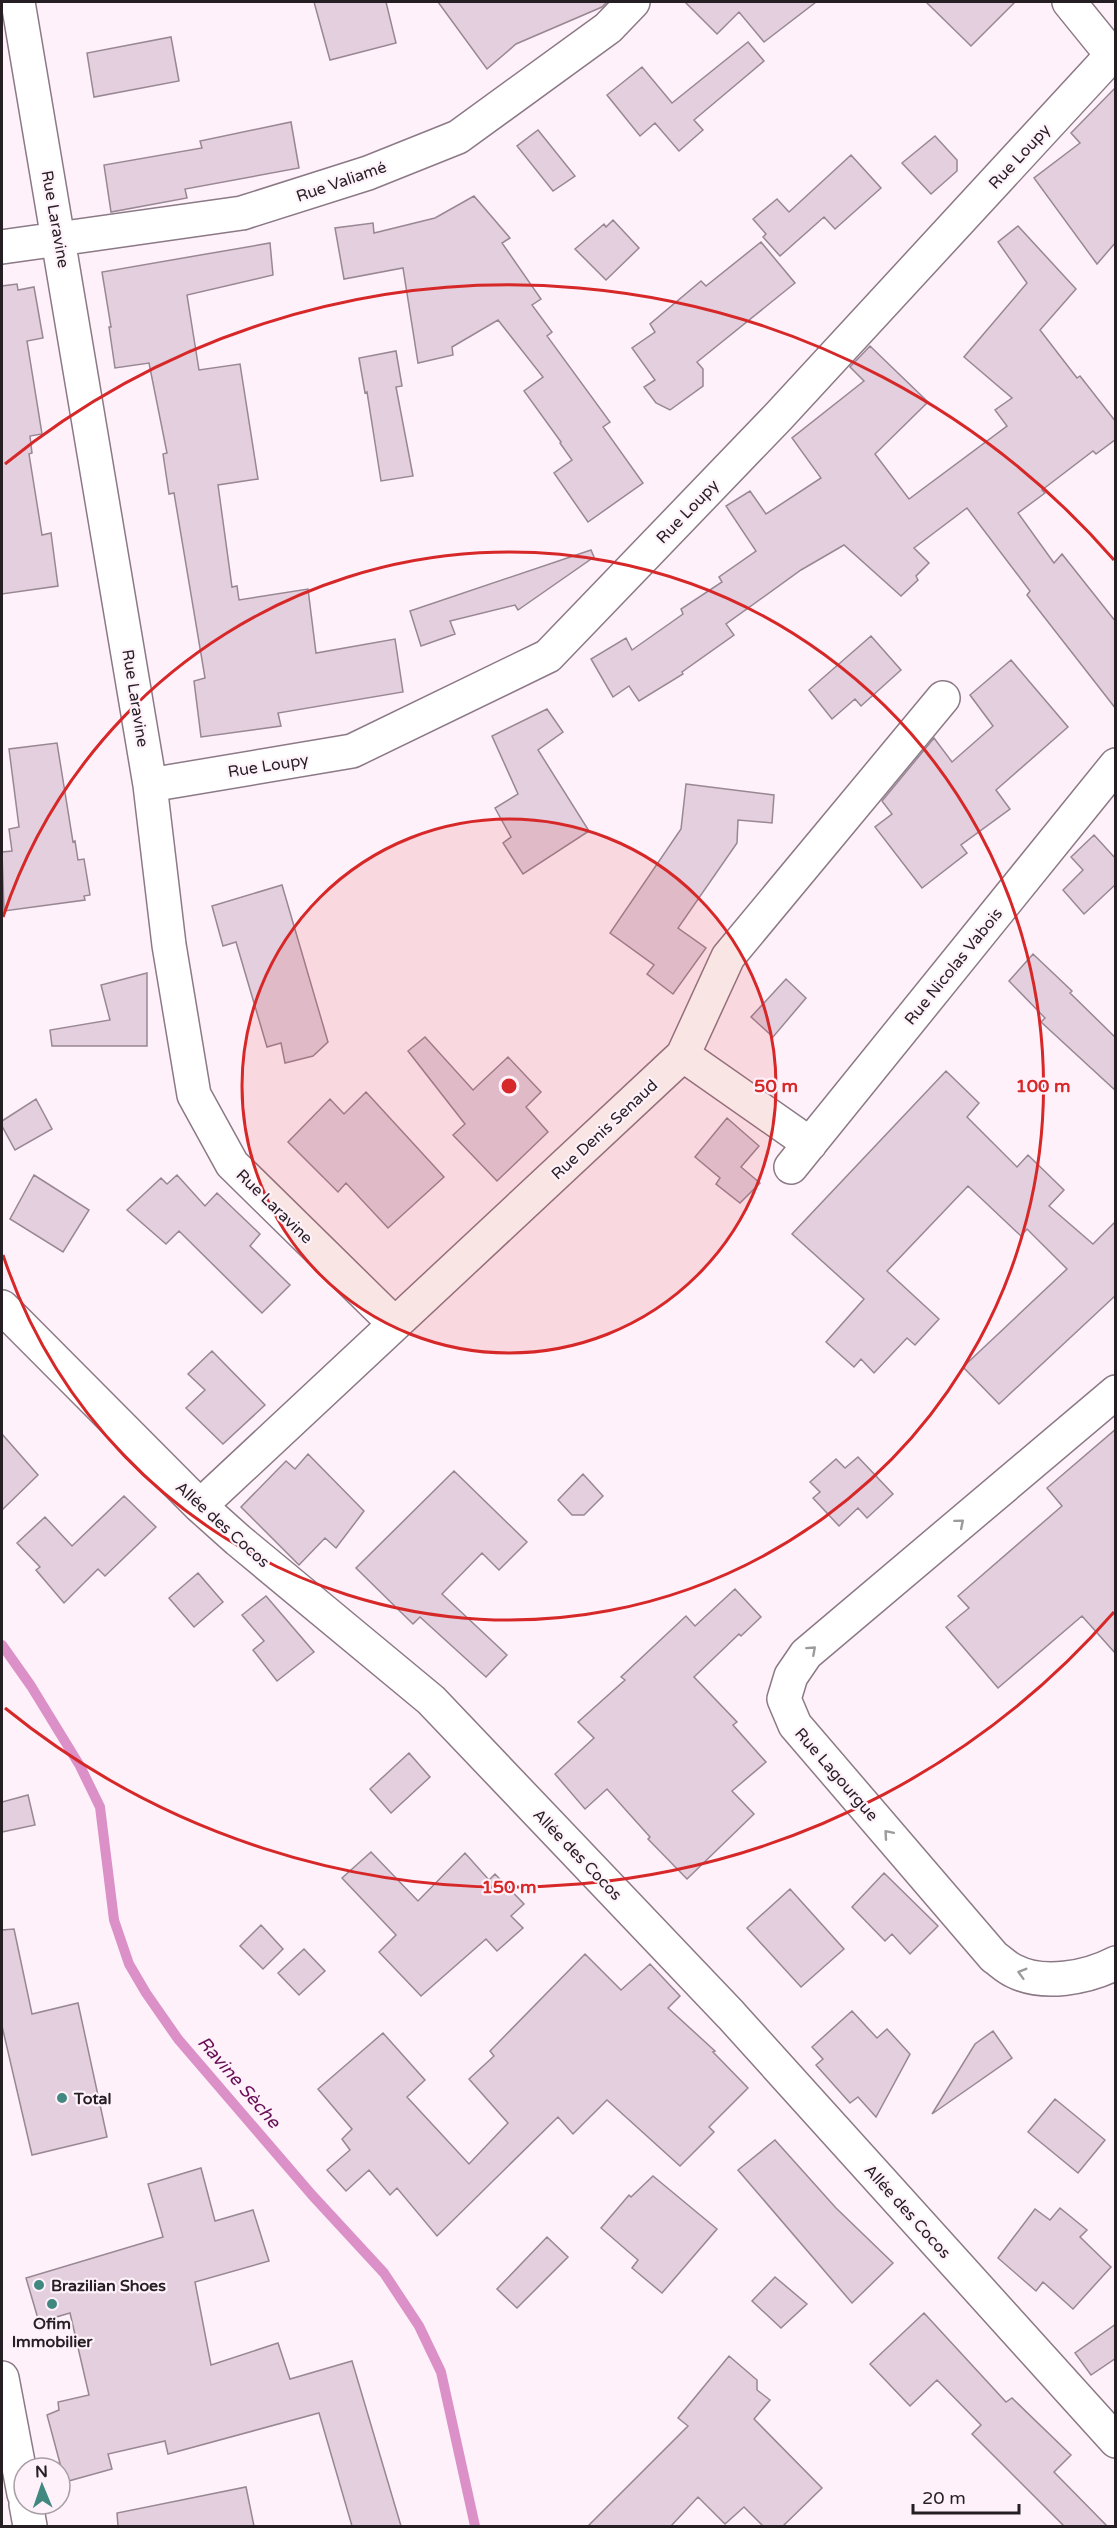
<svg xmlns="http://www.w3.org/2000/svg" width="1117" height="2528" font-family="'Varela Round',sans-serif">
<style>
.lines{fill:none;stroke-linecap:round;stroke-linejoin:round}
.stream{stroke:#db90c7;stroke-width:10}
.building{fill:#e3cfdd;stroke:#998794;stroke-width:1.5}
.minor-casing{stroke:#8c7986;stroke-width:36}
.minor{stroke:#fff;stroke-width:33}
.oneway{stroke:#9d9a9c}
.ring{fill:none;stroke:#d62828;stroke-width:3}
.poi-dot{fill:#418881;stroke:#fef1fa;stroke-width:2}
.labels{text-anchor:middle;stroke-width:4.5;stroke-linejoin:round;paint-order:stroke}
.street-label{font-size:16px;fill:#251e23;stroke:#fef1fa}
.poi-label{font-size:16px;font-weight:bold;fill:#251e23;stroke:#fef1fa;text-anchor:start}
.water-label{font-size:18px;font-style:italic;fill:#670d57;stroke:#fef1fa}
.centre{fill:#d62828;stroke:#fef1fa;stroke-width:3}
.ring-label{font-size:18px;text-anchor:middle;font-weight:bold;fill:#d62828;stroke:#fef1fa;stroke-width:4.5;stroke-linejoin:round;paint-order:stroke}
</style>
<rect width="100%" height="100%" fill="#fef1fa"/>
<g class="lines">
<path class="stream" d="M2 1645 31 1686 80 1766 100 1807 114 1920 129 1964 146 1993 178 2039 312 2195 384 2273 419 2326 441 2372 475 2526"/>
</g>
<path class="building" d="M314 2H386L396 43 330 60Z
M438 2H607L602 7 516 44 487 69Z
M685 2H816L764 42 739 12 717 34Z
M926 2H1015L971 46Z
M171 37 179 81 94 97 87 53Z
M748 42 764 61 694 120 703 130 679 151 655 123 640 136 607 95 642 67 672 103Z
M1116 87V242L1097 264 1034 178 1080 143 1071 133Z
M291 122 299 168 185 189 187 198 111 212 104 165 202 148 200 141Z
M538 130 575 176 553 191 517 146Z
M935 136 957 160V171L931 194 902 163Z
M851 155 881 188 835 229 824 217 780 256 763 237 766 234 753 219 777 199 789 212Z
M474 196 510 238 502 243 541 299 532 305 552 332 547 336 610 422 603 427 643 483 588 522 554 473 572 460 560 443 561 442 524 391 543 377 498 320 452 347 453 355 418 363 403 268 344 279 335 228 373 223 374 233 435 218Z
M613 220 639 248 606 280 575 249 604 224 606 227Z
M1018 226 1076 289 1040 330 1077 378 1080 376 1116 422V439L1096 454 1093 451 1042 490 1045 493 1018 513 1054 563 1062 554 1116 622V709L1027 595 1030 591 967 508 914 548 929 563 916 576 918 580 901 596 844 545 801 570 726 624 734 635 682 672 683 674 639 701 629 686 613 697 591 659 626 638 632 650 683 614 681 609 722 582 719 577 756 551 726 506 750 491 766 514 821 478 792 438 864 381 850 367 870 346 928 402 875 454 909 499 1007 426 995 410 1012 398 964 357 1027 283 998 242Z
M761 242 795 283 697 362 703 369V386L670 410 656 403 644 387 655 380 632 348 655 332 650 324 701 281 706 286Z
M270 243 273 275 187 295 199 370 240 364 258 479 218 485 232 587 237 586 239 600 308 589 316 653 395 639 403 692 278 713 281 726 201 737 194 681 205 678 174 493 169 494 163 454 167 453 149 363 115 368 109 327H111L102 272Z
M17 284 18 290 34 287 43 338 27 341 42 434 30 436 32 453 29 454 42 535 51 533 58 586 2 594V286Z
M396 351 402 386 396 387 413 476 381 481 367 392 365 393 359 358Z
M591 550 594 557 518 610 515 605 450 621 455 634 421 646 410 611Z
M871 636 901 670 861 706 855 699 832 719 809 690Z
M1011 660 1068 727 996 790 1010 809 961 845 967 853 922 888 875 827 892 814 882 801 934 738 952 762 993 726 970 695Z
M547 709 563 732 538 750 589 831 523 874 503 843 511 837 495 808 518 794 492 736Z
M57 743 73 842 75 841 78 860 84 859 90 895 84 896 85 900 4 911 2 852 12 851 9 829 19 827 9 749Z
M686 784 774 795 772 823 738 820 737 843 678 928 706 948 673 994 647 974 654 965 610 933 681 829Z
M1094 835 1116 859V884L1084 914 1063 890 1083 870 1071 857Z
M282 885 328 1042 313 1056 285 1063 281 1043 267 1047 236 942 223 946 212 906Z
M1033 954 1072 991 1070 993 1116 1038V1091L1041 1022 1045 1018 1009 981Z
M147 973V1046H52L50 1030 110 1020 101 985Z
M786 979 806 998 773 1037 751 1017Z
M425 1037 473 1090 508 1057 541 1092 526 1107 548 1132 497 1181 453 1135 465 1124 408 1051Z
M946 1071 979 1103 967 1117 1017 1167 1028 1155 1064 1190 1049 1206 1093 1244 1116 1221V1295L999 1404 963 1367 1067 1269 1027 1229 1021 1236 968 1186 887 1271 939 1319 915 1345 907 1338 874 1373 861 1359 854 1367 826 1342 864 1299 792 1234Z
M366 1092 444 1177 388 1228 346 1183 338 1192 288 1142 330 1099 344 1114Z
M36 1099 52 1129 15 1150 2 1126V1121Z
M727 1118 759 1146 741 1167 760 1183 740 1203 716 1184 720 1178 695 1157Z
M34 1175 89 1210 63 1252 10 1219Z
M177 1175 205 1206 217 1193 260 1234 250 1246 290 1285 262 1313 179 1231 166 1244 127 1210 161 1178 167 1184Z
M212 1351 265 1405 223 1444 186 1408 205 1390 188 1374Z
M1116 1429V1654L1082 1616 998 1688 946 1627 969 1608 958 1596 1062 1506 1047 1488Z
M2 1434 38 1475 2 1510Z
M308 1454 364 1511 336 1548 325 1538 299 1565 241 1507 286 1461 295 1469Z
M858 1457 893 1494 867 1518 858 1508 839 1526 813 1498 820 1492 810 1482 836 1459 845 1468Z
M454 1471 527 1542 499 1570 482 1553 442 1594 507 1655 486 1677 420 1617 413 1624 356 1568Z
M583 1474 603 1496 584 1515H572L558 1500Z
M124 1496 156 1527 105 1576 98 1569 64 1603 36 1570 40 1567 17 1543 45 1517 72 1546Z
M198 1573 223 1602 194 1627 169 1598Z
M735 1589 761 1617 741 1636 739 1634 694 1677 737 1722 733 1725 766 1762 732 1791 754 1814 687 1879 648 1839 650 1837 607 1789 585 1809 555 1774 594 1738 578 1722 625 1680 621 1677 686 1616 695 1626Z
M266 1596 314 1652 277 1681 253 1650 264 1641 242 1615Z
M409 1753 430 1777 391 1813 370 1789Z
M28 1795 35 1825 2 1832V1802Z
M371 1852 418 1901 465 1853 489 1880 495 1874 524 1904 511 1916 523 1928 497 1951 486 1939 421 1996 379 1952 396 1935 342 1878Z
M884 1873 938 1926 910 1954 892 1934 885 1941 852 1907Z
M790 1889 844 1949 801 1987 747 1928Z
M261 1925 283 1949 263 1969 240 1946Z
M14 1929 32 2014 78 2003 107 2137 32 2155 2 2026V1930Z
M304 1949 325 1971 299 1995 278 1973Z
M585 1954 621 1990 650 1964 680 1996 668 2008 715 2051 713 2052 748 2088 709 2127 714 2132 680 2166 607 2100 573 2134 558 2117 437 2236 397 2188 390 2195 369 2170 346 2191 327 2170 350 2150 342 2139 352 2129 318 2089 383 2033 425 2080 407 2097 469 2164 508 2123 469 2079 494 2056 490 2051Z
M852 2011 877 2038 887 2029 910 2054 876 2117 858 2097 850 2103 816 2065 823 2059 812 2047Z
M993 2031 1012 2058 932 2114 975 2044Z
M1055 2099 1105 2140 1078 2173 1028 2132Z
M775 2140 836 2208 893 2263 852 2303 738 2170Z
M201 2168 215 2221 253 2210 269 2261 195 2282 211 2365 278 2343 290 2379 352 2361 401 2526H352L319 2413 168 2454 165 2441 108 2454 112 2469 65 2482 47 2415 59 2410 58 2402 89 2395 70 2313 39 2322 26 2278 163 2237 148 2184Z
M653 2176 717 2229 662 2293 632 2268 638 2260 601 2228 629 2195 631 2197Z
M1060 2208 1087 2230 1080 2237 1111 2267 1073 2309 1043 2282 1036 2291 998 2258 1035 2209 1050 2220Z
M547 2237 568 2257 517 2308 497 2289Z
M775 2277 807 2304 781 2328 752 2301Z
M924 2313 1006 2402 1012 2398 1071 2455 1054 2472 1107 2526H1064L972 2434 981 2425 937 2380 910 2406 870 2364Z
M1116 2324V2358L1091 2375 1075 2353Z
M729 2356 757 2380V2390L770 2400 754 2419 822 2488 783 2526H763L744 2507 725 2524 698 2497 671 2526H588L688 2426 678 2418Z
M246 2487 254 2526H118L117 2513Z"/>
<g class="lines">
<defs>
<path id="minor" d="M18 2 150 785 169 945 194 1095 232 1164 394 1323
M1069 2 1116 60
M2 247 242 213 368 173 458 137 608 28 633 2
M150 785 352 751 548 656 778 417 1112 55
M683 1055 810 1144
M791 1167 1116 765
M2 1307 200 1506 238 1540 431 1700 731 2015 1116 2441
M1116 1392 806 1654 791 1676 784 1699 795 1725 994 1957C1000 1961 1007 1968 1014 1971 1043 1986 1087 1978 1116 1963
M200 1506 683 1055 728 957 943 698
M2 2378 24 2494
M26 2504 30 2526"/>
</defs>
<use href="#minor" class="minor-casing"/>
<use href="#minor" class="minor"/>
</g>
<defs><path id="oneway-chevron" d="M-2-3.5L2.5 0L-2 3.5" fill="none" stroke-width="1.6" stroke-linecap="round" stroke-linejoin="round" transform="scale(1.5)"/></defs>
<g class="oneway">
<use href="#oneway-chevron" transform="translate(960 1523) rotate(-40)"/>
<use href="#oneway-chevron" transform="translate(812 1650) rotate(-42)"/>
<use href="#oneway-chevron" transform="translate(888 1834) rotate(-131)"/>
<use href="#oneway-chevron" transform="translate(1022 1973) rotate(-164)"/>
</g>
<circle cx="509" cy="1086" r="267" fill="#d62828" fill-opacity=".12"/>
<g class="ring">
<circle cx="509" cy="1086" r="267"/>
<path d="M3 917A534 534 0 1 1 3 1255"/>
<path d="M1114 1612A801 801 0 0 1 5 1708M5 464A801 801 0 0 1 1114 560"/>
</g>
<g class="poi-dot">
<circle cx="62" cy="2098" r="6"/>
<circle cx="39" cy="2285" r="6"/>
<circle cx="52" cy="2304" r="6"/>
</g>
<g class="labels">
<g class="street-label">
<text transform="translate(1019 156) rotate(-47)" y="6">Rue Loupy</text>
<text transform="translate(341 181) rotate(-19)" y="6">Rue Valiamé</text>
<text transform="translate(56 219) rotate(80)" y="6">Rue Laravine</text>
<text transform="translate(687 511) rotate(-46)" y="6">Rue Loupy</text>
<text transform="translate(136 698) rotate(81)" y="6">Rue Laravine</text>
<text transform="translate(268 765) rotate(-9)" y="6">Rue Loupy</text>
<text transform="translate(953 966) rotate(-51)" y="6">Rue Nicolas Vabois</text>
<text transform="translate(604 1129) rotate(-43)" y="6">Rue Denis Senaud</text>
<text transform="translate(275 1206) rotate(44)" y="6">Rue Laravine</text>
<text transform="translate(223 1524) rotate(42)" y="6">Allée des Cocos</text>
<text transform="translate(837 1774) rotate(49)" y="6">Rue Lagourgue</text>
<text transform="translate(578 1854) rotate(46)" y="6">Allée des Cocos</text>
<text transform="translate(908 2211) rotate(48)" y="6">Allée des Cocos</text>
</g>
<g class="poi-label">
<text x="74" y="2104">Total</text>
<text x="51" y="2291">Brazilian Shoes</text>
<text x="52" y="2329" text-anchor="middle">Ofim<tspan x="52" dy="18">Immobilier</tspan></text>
</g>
<g class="water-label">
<text transform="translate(239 2082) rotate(49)" y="6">Ravine Sèche</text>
</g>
</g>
<circle cx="509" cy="1086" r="9" class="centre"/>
<g class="ring-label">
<text x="776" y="1092">50 m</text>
<text x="1043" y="1092">100 m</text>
<text x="509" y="1893">150 m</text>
</g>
<rect width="1117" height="2528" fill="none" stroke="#251e23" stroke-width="6"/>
<g transform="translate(42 2486) rotate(358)"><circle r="28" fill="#fef1fa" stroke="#a79da4" stroke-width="1.5"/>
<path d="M0-4.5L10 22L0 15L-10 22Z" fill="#418881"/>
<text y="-9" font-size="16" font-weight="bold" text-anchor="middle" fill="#251e23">N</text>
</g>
<path d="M913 2504v9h106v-9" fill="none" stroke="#251e23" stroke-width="3"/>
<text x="922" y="2504" font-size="18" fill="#251e23" stroke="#fef1fa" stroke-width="4.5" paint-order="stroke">20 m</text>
</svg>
